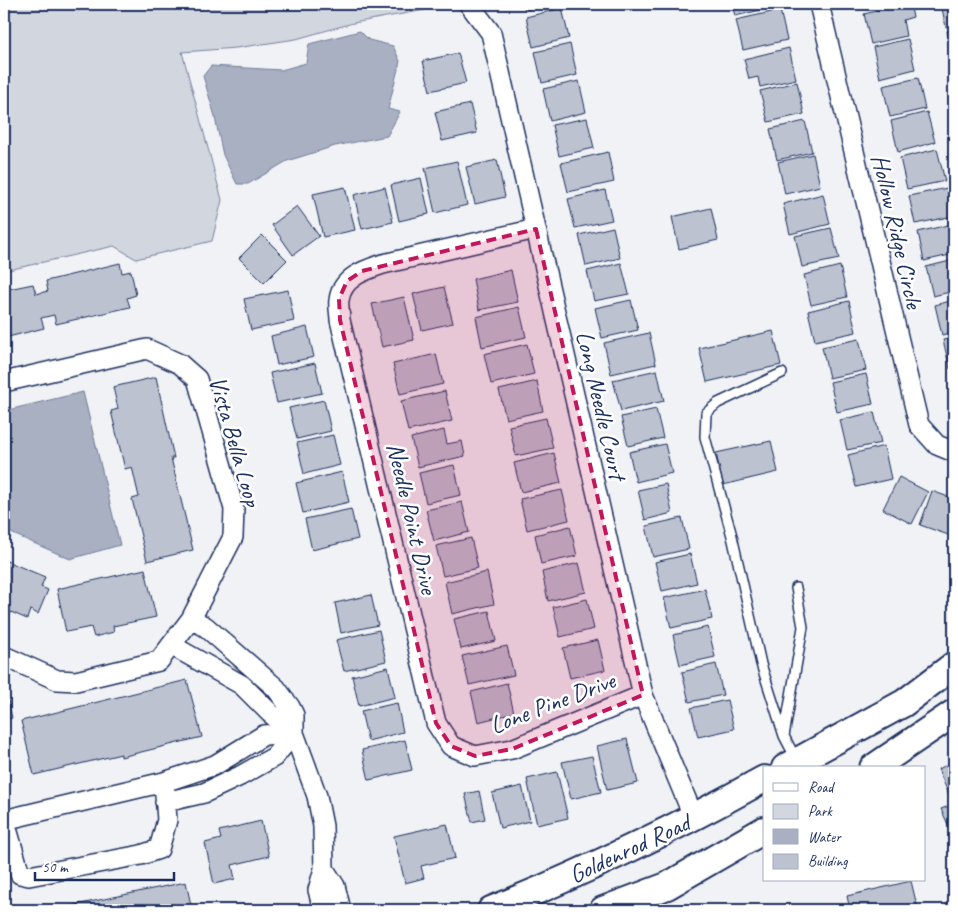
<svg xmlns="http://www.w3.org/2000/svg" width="958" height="914" font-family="Caveat,sans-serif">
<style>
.green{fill:#d2d6df;stroke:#76829e}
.water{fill:#a8b0c2;stroke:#707c9a}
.building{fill:#bcc2d0;stroke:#1b2f5e}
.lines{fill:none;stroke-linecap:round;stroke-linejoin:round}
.lane-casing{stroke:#1b2f5e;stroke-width:12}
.street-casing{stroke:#1b2f5e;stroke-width:22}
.secondary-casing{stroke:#1b2f5e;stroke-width:30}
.lane{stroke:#fff;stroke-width:9}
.street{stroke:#fff;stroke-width:19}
.secondary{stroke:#fff;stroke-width:26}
.marked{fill:#c2185b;fill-opacity:0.2;stroke:#c2185b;stroke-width:4;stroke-dasharray:10 6;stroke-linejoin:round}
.labels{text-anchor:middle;stroke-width:5;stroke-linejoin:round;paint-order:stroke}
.street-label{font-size:25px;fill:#1b2f5e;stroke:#fff}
</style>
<rect width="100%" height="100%" fill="#f1f2f5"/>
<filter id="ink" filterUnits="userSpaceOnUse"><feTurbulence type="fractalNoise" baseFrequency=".02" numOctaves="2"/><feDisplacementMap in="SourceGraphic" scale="10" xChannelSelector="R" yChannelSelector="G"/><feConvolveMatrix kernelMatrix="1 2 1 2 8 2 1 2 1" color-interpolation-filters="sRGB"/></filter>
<g filter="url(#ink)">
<path class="green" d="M4 4H426L425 10 353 23 296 39 236 48 182 52 222 200 212 241 136 259 114 246 4 271Z"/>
<path class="water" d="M360 31 369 40 393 46 400 61 388 109 400 112 387 136 335 146 287 161 248 184H237L223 155 214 113 203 76 211 66 281 70 306 63 309 44Z
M83 392 120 545 70 559 4 530V411Z"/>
<path class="building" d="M523 4H550L525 10Z
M732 4H778V6L735 16Z
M904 4H910L913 17 903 20 906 36 871 44 864 14Z
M941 4H954V25L946 27Z
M562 8 569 38 533 47 526 17Z
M780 10 787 40 743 50 736 20Z
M954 29V61L947 31Z
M908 39 915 69 880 78 873 47Z
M570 44 577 75 542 83 535 52Z
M789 48 796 79 760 87 758 77 749 79 744 59Z
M458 53 466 83 430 91 423 61Z
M918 78 925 109 890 117 883 86Z
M579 81 586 112 550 121 543 89Z
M797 82 804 114 768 122 760 91Z
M470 104 477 133 442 141 435 112Z
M927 112 935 142 898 152 891 121Z
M587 118 594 148 559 156 552 125Z
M805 121 812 152 777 160 770 129Z
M937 149 945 181 907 189 900 158Z
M608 152 614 182 568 192 561 163Z
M813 154 820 186 785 194 778 162Z
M497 160 505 197 475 204 466 167Z
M457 161 467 205 435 213 425 168Z
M421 178 429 214 399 221 391 185Z
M345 187 355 230 323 237 313 194Z
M385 187 393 222 362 229 354 195Z
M947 188 953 216 915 224 909 196Z
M605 190 612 220 575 228 568 199Z
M823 194 830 224 790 234 783 204Z
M297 206 319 236 293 255 272 225Z
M711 208 718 240 679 249 672 217Z
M952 224 954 232V254L924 261 918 232Z
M613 227 620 258 586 266 579 235Z
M831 228 839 259 802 267 795 236Z
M262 235 287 260 264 283 239 258Z
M954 260V291L933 296 926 267Z
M120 263 122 273 131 271 136 295 127 298 130 307 56 324 54 315 41 318 44 328 4 338V290L33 284 36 294 48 291 46 281Z
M621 263 629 294 594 301 587 271Z
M840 266 847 297 811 305 804 275Z
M511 270 518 302 479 310 473 279Z
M444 287 453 323 422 330 413 294Z
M288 290 294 321 251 330 244 299Z
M404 297 414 340 382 347 372 304Z
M631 300 638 330 602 338 595 308Z
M954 300V332L942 335 935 305Z
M849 301 856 332 815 341 808 311Z
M519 307 526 337 482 347 476 317Z
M307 327 314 357 277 365 271 336Z
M773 331 781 365 707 382 699 348Z
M649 333 656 364 611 374 604 343Z
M954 338V368L950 369 943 340Z
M859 339 866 370 829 378 822 347Z
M527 344 534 374 491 384 484 354Z
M436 354 443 384 400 394 393 364Z
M315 363 322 393 277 403 270 373Z
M657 370 664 401 621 411 613 380Z
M866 374 873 404 837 412 830 382Z
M156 377 174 458H171L193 550 147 561 132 499 139 497 132 467 125 469 111 411 118 409 113 387Z
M537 381 543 411 506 419 499 390Z
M445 391 452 421 408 431 401 401Z
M324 400 331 431 297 439 289 408Z
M656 409 663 438 628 446 621 417Z
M874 412 881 443 847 450 840 420Z
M546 418 553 448 516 456 509 426Z
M444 430 447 444 462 441 465 456 418 467 411 438Z
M333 435 340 465 304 474 297 443Z
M771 441 778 472 723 485 716 453Z
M665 444 672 473 636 482 629 452Z
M884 446 891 479 856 487 848 455Z
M554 453 561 483 521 492 514 463Z
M454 465 461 495 426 503 419 473Z
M342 472 349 502 303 513 296 483Z
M899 477 928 492 912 524 883 509Z
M666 484 672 513 645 520 638 490Z
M562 490 569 520 527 530 520 499Z
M932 491 954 499V537L920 525Z
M462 502 469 532 434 541 426 510Z
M351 509 358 539 312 550 305 519Z
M682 518 689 549 653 557 646 526Z
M570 526 577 556 541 564 535 535Z
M471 538 478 568 443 576 436 546Z
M690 554 697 583 662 591 655 562Z
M4 560 45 577 41 587 48 590 38 614 30 610 27 619 11 612 8 620 4 618Z
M579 563 586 592 548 601 542 572Z
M145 569 156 617 113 626 114 632 94 637 91 627 66 632 57 589Z
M487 572 494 604 452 614 445 582Z
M705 589 712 619 671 628 664 598Z
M371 595 378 625 341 633 335 603Z
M587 599 594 629 560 637 553 607Z
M489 611 496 641 461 649 454 619Z
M708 627 715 657 680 665 673 635Z
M379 630 386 661 344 671 336 640Z
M598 640 605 670 570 678 563 648Z
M507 646 514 675 469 685 462 656Z
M716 664 723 695 689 702 682 672Z
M388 667 395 697 359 706 352 676Z
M187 680 202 737 121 757V754L34 775 21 721Z
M507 683 514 713 478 722 471 692Z
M8 700 12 718 4 720V701Z
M727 700 734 729 698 737 691 708Z
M397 703 403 732 368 741 361 711Z
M627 739 638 783 607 790 597 746Z
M405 740 412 770 369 780 362 750Z
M592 756 601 792 571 799 562 762Z
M954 762V796L950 797 938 769Z
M557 772 568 818 537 825 527 779Z
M522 786 530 821 500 828 492 793Z
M479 791 485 819 472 822 465 794Z
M954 804V838L941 809Z
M261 821 269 856 232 865 235 879 214 884 205 843 221 839 219 831Z
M447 824 455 858 421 866 424 878 405 883 394 836Z
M911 881 918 910H850L847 896Z
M186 882 192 910H51Z"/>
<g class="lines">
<defs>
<path id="lane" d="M782 373 718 403 706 413 705 437 732 536 761 664 784 736
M796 588 803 627 784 736 796 759"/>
<path id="street" d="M469 4 491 33 643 695 694 818
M819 4 919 425 937 445 954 452
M536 229 383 264C365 270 342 277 339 300 338 306 340 314 340 320L436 723 451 746 475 756 512 749 643 695
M4 382 147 349 180 364 197 379 234 509 233 537 191 619 159 661 76 681 57 680 4 656
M191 619 206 627 276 688 290 707 294 715V733L317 796 323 826 324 869 318 890 323 910
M171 645 242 685 270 713 294 733
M165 802 204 793 240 776 274 757 294 733
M4 818 20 874 29 876 141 855 159 849 167 820 164 782
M4 820 164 782 215 765 264 735 294 733
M324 869 335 886 341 910"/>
<path id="secondary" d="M785 768 904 703 954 665
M873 768 954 713
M491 910C585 872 676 828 764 779
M603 910 667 886 764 830"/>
</defs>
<use href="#lane" class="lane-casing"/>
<use href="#street" class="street-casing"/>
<use href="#secondary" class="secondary-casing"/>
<use href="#lane" class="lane"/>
<use href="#street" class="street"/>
<use href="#secondary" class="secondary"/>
</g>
</g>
<path class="marked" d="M536 229 643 695 512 749 475 756 451 746 436 723 340 320 339 299 347 281 362 271Z"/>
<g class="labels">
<g class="street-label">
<text transform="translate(898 231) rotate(77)" y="9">Hollow Ridge Circle</text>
<text transform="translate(602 405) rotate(77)" y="9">Long Needle Court</text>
<text transform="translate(236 441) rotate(74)" y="9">Vista Bella Loop</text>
<text transform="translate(413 518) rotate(77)" y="9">Needle Point Drive</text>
<text transform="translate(552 702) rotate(-21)" y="9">Lone Pine Drive</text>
<text transform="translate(629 848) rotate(-25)" y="9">Goldenrod Road</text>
</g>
</g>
<rect width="958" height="914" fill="none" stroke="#fff" stroke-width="20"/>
<rect x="10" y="10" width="938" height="894" fill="none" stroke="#1b2f5e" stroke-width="2" filter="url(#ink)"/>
<rect x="763" y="766" width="162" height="115" fill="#ffffff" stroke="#a4acbf"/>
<rect x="773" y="783" width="25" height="8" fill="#ffffff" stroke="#a4acbf"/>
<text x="808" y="792" font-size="15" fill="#1b2f5e">Road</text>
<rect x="773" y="804" width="25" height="15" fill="#d2d6df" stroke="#a4acbf"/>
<text x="808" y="816" font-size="15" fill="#1b2f5e">Park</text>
<rect x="773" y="829" width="25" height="15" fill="#a8b0c2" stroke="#a4acbf"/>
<text x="808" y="842" font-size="15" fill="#1b2f5e">Water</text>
<rect x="773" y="854" width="25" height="15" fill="#bcc2d0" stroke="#a4acbf"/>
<text x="808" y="866" font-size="15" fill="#1b2f5e">Building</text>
<path d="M35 872v8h139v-8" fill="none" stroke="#1b2f5e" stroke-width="2.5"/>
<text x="42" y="872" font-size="15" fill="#1b2f5e" stroke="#ffffff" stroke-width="4" paint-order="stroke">50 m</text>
</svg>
